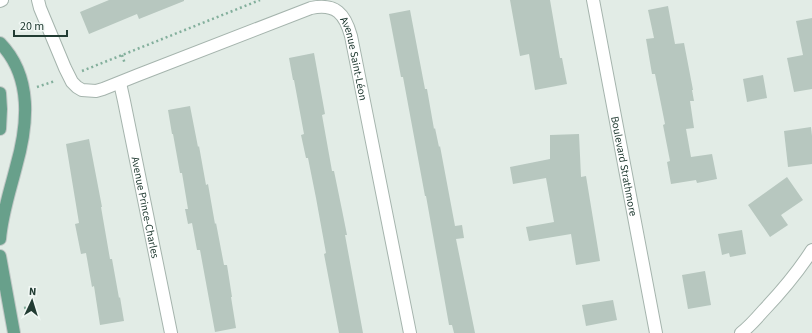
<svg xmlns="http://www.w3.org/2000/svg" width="812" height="333" font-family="'Source Sans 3',sans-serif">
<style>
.building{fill:#b7c7bf}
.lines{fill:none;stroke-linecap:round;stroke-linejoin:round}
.minor-casing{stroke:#a5b4ad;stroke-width:14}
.major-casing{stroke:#c1c8c6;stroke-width:14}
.path{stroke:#83af9c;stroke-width:2.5;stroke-dasharray:2 3;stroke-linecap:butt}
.minor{stroke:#fff;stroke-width:12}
.major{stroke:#68a08b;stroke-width:12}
.labels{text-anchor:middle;stroke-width:3;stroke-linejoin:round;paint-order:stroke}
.street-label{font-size:11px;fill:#223c33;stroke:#f2f8f5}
</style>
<rect width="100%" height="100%" fill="#e2ece6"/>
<path class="building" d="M109 0H184V1L139 19 137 14 89 34 80 12Z
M510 0H550L560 58H562L567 84 535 90 529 54 520 56Z
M668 6 675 44 684 43 693 90H692L694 101H690L694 128 686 129 691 157 712 154 717 179 697 183 696 180 671 184 667 162 670 161 663 125 665 124 655 74H652L646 39 654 38 648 10Z
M410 10 425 89H427L434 129 435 128 439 147 440 146 455 226 462 225 464 238 456 239 475 333H454L452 325H449L426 196H425L403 77H401L389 14Z
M812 18V89L794 92 787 58 803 55 796 21Z
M314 53 325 114 322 115 332 171H334L342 210 347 235H345L363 333H339L324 254 326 253 316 198 308 158H306L301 135 304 134 294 80H293L289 58Z
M763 75 767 98 747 102 743 79Z
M190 106 198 147 199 146 206 185 208 184 215 224 216 223 224 265H227L232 297H231L236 328 215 332 200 250H197L192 223 188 224 185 209H188L182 173H180L173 134H172L168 110Z
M811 127 812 136V164L788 167 784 131Z
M579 134 581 177 586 176 600 261 576 265 571 234 529 241 526 227 554 222 546 178 513 184 510 167 550 159V135Z
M89 139 102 207H101L110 259H112L119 298 120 297 124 321 100 325 94 286 92 287 86 253 81 254 75 224 79 223 66 144Z
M787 177 803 200 781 215 788 225 770 237 748 205Z
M742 230 746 254 730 257 729 253 722 255 718 234Z
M705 271 711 305 688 309 682 275Z
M613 300 617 320 586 326 582 305Z"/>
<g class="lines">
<defs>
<g id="minor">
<path id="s1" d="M38 0 40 8 65 68 72 82 77 87 82 90 96 91 103 89 138 75 311 8C336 3 345 14 351 36L410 333"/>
<path id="s2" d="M593 0 656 333"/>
<path d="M0 1 2 0"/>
<path id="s3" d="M120 83 124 101 171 333"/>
<path d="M741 333C749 327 756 319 763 311 781 292 798 272 812 250"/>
</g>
<path id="major" d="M0 43C33 77 28 125 16 167 10 191 2 214 0 239
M0 93 1 109 0 129
M0 256 14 333"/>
</defs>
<use href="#minor" class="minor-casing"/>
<use href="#major" class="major-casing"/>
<path class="path" d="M122 55 125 64
M82 71 260 0
M37 87 55 81
M24 308 35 306"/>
<use href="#minor" class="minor"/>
<use href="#major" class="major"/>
</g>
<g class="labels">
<g class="street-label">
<text dy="4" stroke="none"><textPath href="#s1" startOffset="425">Avenue Saint-Léon</textPath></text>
<text dy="4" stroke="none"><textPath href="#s2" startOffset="169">Boulevard Strathmore</textPath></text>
<text dy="4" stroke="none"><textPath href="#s3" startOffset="127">Avenue Prince-Charles</textPath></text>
</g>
</g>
<g transform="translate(32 301) rotate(4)" stroke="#f2f8f5" stroke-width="3" paint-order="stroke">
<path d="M0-3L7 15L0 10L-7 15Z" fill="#223c33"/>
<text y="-6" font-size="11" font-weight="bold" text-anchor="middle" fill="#223c33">N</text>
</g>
<path d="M14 30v6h53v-6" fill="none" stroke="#223c33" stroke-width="2"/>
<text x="20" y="30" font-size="12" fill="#223c33" stroke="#f2f8f5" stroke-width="3" paint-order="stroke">20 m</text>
</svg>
